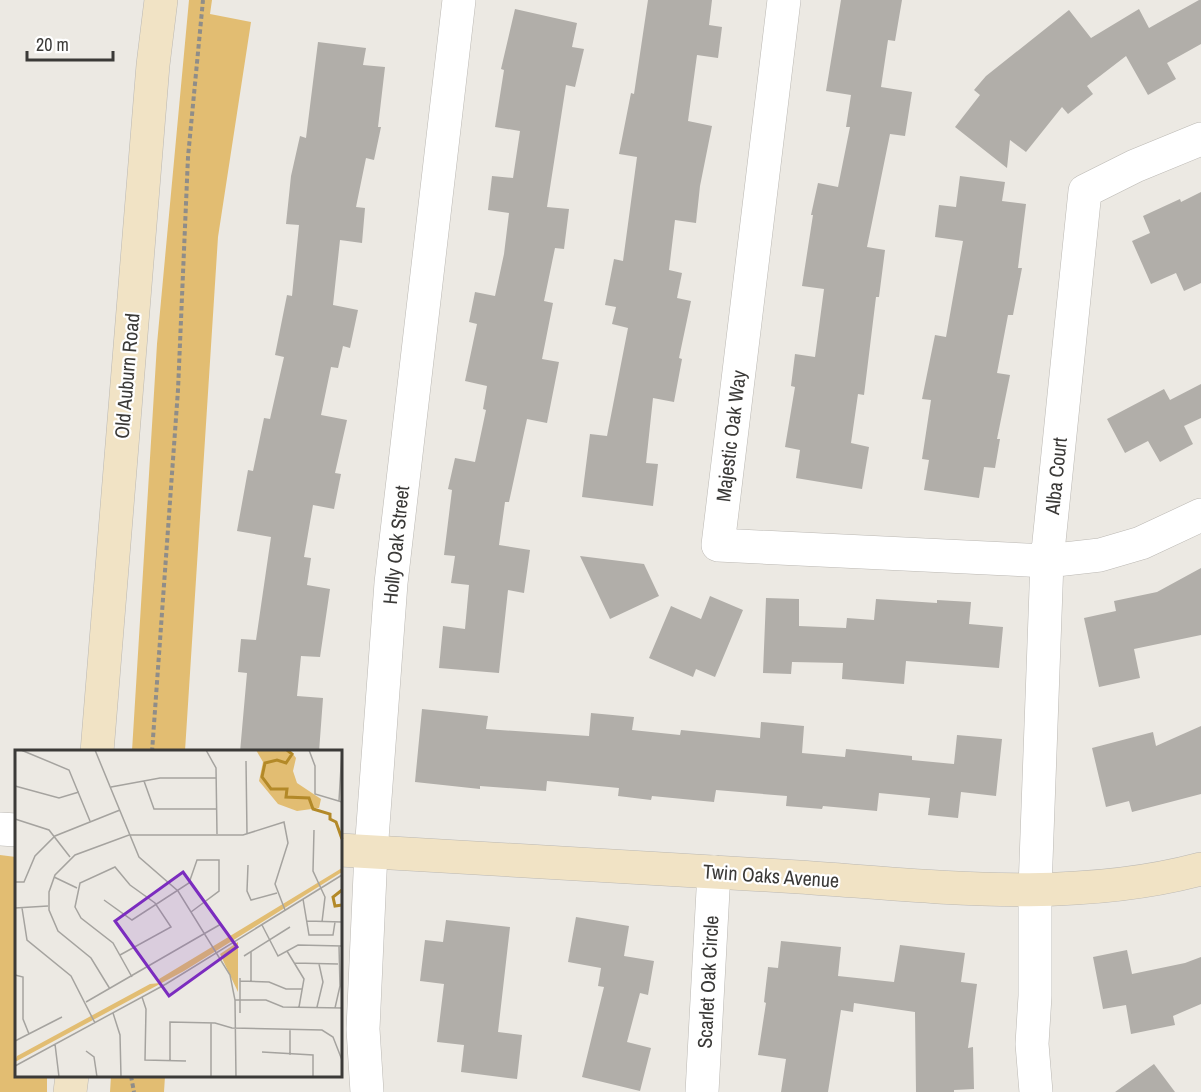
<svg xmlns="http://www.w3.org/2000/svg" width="1201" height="1092" font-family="'Archivo Narrow',sans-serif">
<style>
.green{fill:#e2bd72}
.building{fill:#b1aea9}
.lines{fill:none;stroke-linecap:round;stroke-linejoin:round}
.street-casing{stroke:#bbb8b3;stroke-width:34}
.secondary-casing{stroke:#bbb8b3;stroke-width:34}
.path{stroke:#8f8d89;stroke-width:4;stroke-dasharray:4.5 3;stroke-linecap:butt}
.street{stroke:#fff;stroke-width:33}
.secondary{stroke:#f1e3c5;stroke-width:33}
.labels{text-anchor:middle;stroke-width:4.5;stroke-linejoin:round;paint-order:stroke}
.street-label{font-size:20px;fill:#3b3a38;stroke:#fff}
.inset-river{fill:none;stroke:#b38928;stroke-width:3}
.inset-road{fill:none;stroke:#a5a39f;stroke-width:1.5}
.view{fill:#7b2cbf;fill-opacity:0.15;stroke:#7b2cbf;stroke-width:3}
.inset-edge{fill:none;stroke:#3b3a38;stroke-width:3}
</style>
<rect width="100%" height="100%" fill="#ece9e3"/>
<path class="green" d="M189 0H212L210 14 251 22 218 237 185 751H132L157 344Z
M0 855 16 857V1076H47V1092H0Z
M111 1076H165L164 1092H110Z"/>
<path class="building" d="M648 0H712L709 25 722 27 718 58 697 55 688 121 712 126 700 186 696 223 675 220 669 270 682 273 677 298 691 301 679 358 682 359 674 402 653 398 646 463 658 464 653 506 582 497 590 434 607 436 628 328 612 324 616 307 605 305 614 259 623 261 637 157 619 154 631 93 634 94Z
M841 0H902L895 41 888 40 881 87 912 92 905 136 890 134 867 247 885 250 879 297H876L864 395 858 394 851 443 869 447 862 489 796 478 800 450 785 447 795 387 791 386 795 354 815 357 824 289 802 286 813 215H811L818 183 838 187 850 127H846L851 95 826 91Z
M1199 0H1201V44L1167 63 1176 79 1148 95 1126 56 1087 86 1093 94 1068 114 1062 107 1026 152 1010 140 1007 168 955 127 980 95 974 90 986 76 1069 10 1091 38 1139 9 1149 28Z
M515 9 577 23 572 47 584 49 575 87 566 85 547 207 569 209 564 249 555 248 544 301 553 303 542 359 559 362 547 423 527 419 509 502H505L499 545 530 550 524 593 508 590 499 673 439 668 443 626 465 629 469 585 451 583 455 556 444 555 452 490 448 489 455 458 475 462 486 410 483 409 487 386 465 381 477 324 469 322 475 292 495 296 504 254 509 213 488 210 492 176 513 178 520 131 495 127 504 70 501 69Z
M318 42 366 48 363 65 385 67 378 127H381L374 160 366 158 356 207 365 208 362 243 340 240 333 305 358 310 350 348 343 346 338 368 331 367 321 415 347 420 335 473 341 474 334 509 313 505 304 557 311 558 307 585 330 589 320 657 301 656 297 696 323 698 319 752H240L247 673 238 672 241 639 256 640 271 537 237 531 248 470 253 471 264 418 270 419 284 357 275 355 287 295 292 296 299 225 286 224 291 176 300 136 306 138Z
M960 176 1005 182 1002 201 1026 204 1018 268H1022L1013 315H1008L997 373 1010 375 997 439H1000L995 468 984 467 979 498 924 490 929 460 922 459 931 400 922 399 935 335 946 337 963 241 935 237 939 205 956 207Z
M1201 192V283L1184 291 1176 273 1151 284 1132 241 1150 233 1143 216 1180 199 1181 202Z
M1201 384V418L1184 426 1193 444 1160 462 1148 441 1125 453 1107 419 1164 389 1170 400Z
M580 556 644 564 659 596 610 619Z
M1201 568V635L1134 649 1140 678 1099 687 1084 618 1116 611 1114 601 1157 592Z
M710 596 743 610 715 677 696 669 693 677 649 658 671 606 701 619Z
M766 598 799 599V626L846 628 847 618 874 620 876 599 937 603V600L971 602 969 624 1003 627 999 668 906 661 904 684 842 679 843 663 792 662 791 674 763 673Z
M422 709 488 716 486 729 589 736 591 713 634 717 632 730 680 735 681 730 760 738 761 722 804 726 802 753 845 757 846 749 912 756V760L954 764 957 735 1002 739 996 796 961 792 958 818 928 815 930 798 879 793 877 811 823 806 822 809 786 806 787 796 716 790 714 802 652 796 651 800 618 796 619 788 547 781 546 791 480 786V789L415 782Z
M1201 726V794L1132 812 1129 801 1106 807 1092 748 1153 732 1156 746Z
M576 917 629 926 624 956 654 961 648 995 640 993 627 1042 651 1048 640 1091 582 1077 604 987 598 986 601 968 568 962Z
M446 920 510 927 498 1032 522 1035 517 1079 461 1072 464 1045 437 1042 444 984 420 981 425 940 443 942Z
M781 941 841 947 838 976 894 982 900 945 965 953 961 982 977 984 968 1048 973 1047 974 1089 954 1090V1092H916L915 1012 854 1003 853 1012 841 1010 828 1092H781L786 1059 758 1055 766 1003 764 1002 768 967 778 968Z
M1127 950 1132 974 1185 963 1201 957V1004L1173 1016 1175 1025 1131 1034 1126 1005 1103 1009 1093 957Z
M1154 1064 1175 1092H1115Z"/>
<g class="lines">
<defs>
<path id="street" d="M784 0 718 545 1047 561 1100 555 1141 543 1201 515
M0 829 16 830
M367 1092 363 1029 371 852 391 583 459 0
M702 1092 714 872
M1036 1092 1032 1044 1035 996V889L1047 561 1085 191 1135 166 1201 139"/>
<path id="secondary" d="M97 752 153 65 161 0
M340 850C493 859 646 868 799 877 932 886 1070 904 1201 869
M70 1092 72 1076"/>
</defs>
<use href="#street" class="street-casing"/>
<use href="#secondary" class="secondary-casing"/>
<path class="path" d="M152 752 178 390 188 157 203 0
M131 1076 134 1092"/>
<use href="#street" class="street"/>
<use href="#secondary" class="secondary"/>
</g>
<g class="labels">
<g class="street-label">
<text transform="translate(127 376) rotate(-85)" y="7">Old Auburn Road</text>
<text transform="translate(731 436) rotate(-83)" y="7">Majestic Oak Way</text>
<text transform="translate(1056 476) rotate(-84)" y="7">Alba Court</text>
<text transform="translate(396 545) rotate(-84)" y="7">Holly Oak Street</text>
<text transform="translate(771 876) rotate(4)" y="7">Twin Oaks Avenue</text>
<text transform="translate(708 982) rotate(-87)" y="7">Scarlet Oak Circle</text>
</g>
</g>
<g transform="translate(15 750)">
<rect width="327" height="327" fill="#ece9e3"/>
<path d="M241 0H275L281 8 278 21 282 33 306 49 304 58 282 61 263 54 244 31 248 12ZM327 118V122L169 221 0 312 2 306 135 234 145 233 144 229ZM223 192V242L205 204Z" fill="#e2bd72"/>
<path class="inset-river" d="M272 0 277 4 271 13 262 10 250 13 247 27 256 39H272L271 47 294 48 298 59 315 64V69L321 72 327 89M327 140 318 147 320 156 327 155"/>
<path class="inset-road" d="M6 0 54 20 75 71M80 0 124 107 163 141 215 225 220 250 221 327M191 0 201 18 202 84M294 0 300 16V44L327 52M231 11 232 84M129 31 139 59H202M0 36 44 48 64 42M96 37 145 28H201M324 51 327 0M0 69 34 80 55 107M299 80 298 121 310 147 307 172M233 115 232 141 236 150 262 143M39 127 62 138M0 132H9L20 106 40 86 105 60M288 149 294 185H318L320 172M89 150 117 170 174 133 182 110H204V141L176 162M0 158 33 156M7 158 12 190 56 226 80 273M292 171 327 172M247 175 263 206 283 195 327 196M272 201 289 229 284 257M236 202V231M105 205 156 177 140 153 115 135 100 117 65 133 60 157 66 168 98 193 117 227M229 206 275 177M279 213 323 214M0 225 8 227V269L14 284M225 228V263M225 231 254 232 271 239H287M95 239 76 208 43 181 34 160V142L40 125 60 105 114 85H228L269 72 273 93 260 134 270 160M127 247 131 259 130 310 171 311M220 250H251L268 257 327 258M71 252 206 174M302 257 308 232 304 214M320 258 325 236 324 196M98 263 105 285 106 327M0 291 47 267M40 294 44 327M71 301 79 307 82 327M247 302 298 305V327M275 305V279M155 311V272L200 273 217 278 307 280 318 287 327 310M0 316 151 234 327 125M196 327V273"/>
<path class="view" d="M168 122 222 197 154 246 100 171Z"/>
<rect width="327" height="327" class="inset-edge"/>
</g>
<path d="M27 51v9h86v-9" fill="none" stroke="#3b3a38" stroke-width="3"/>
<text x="36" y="51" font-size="18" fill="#3b3a38" stroke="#ffffff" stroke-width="4.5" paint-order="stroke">20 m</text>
</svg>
